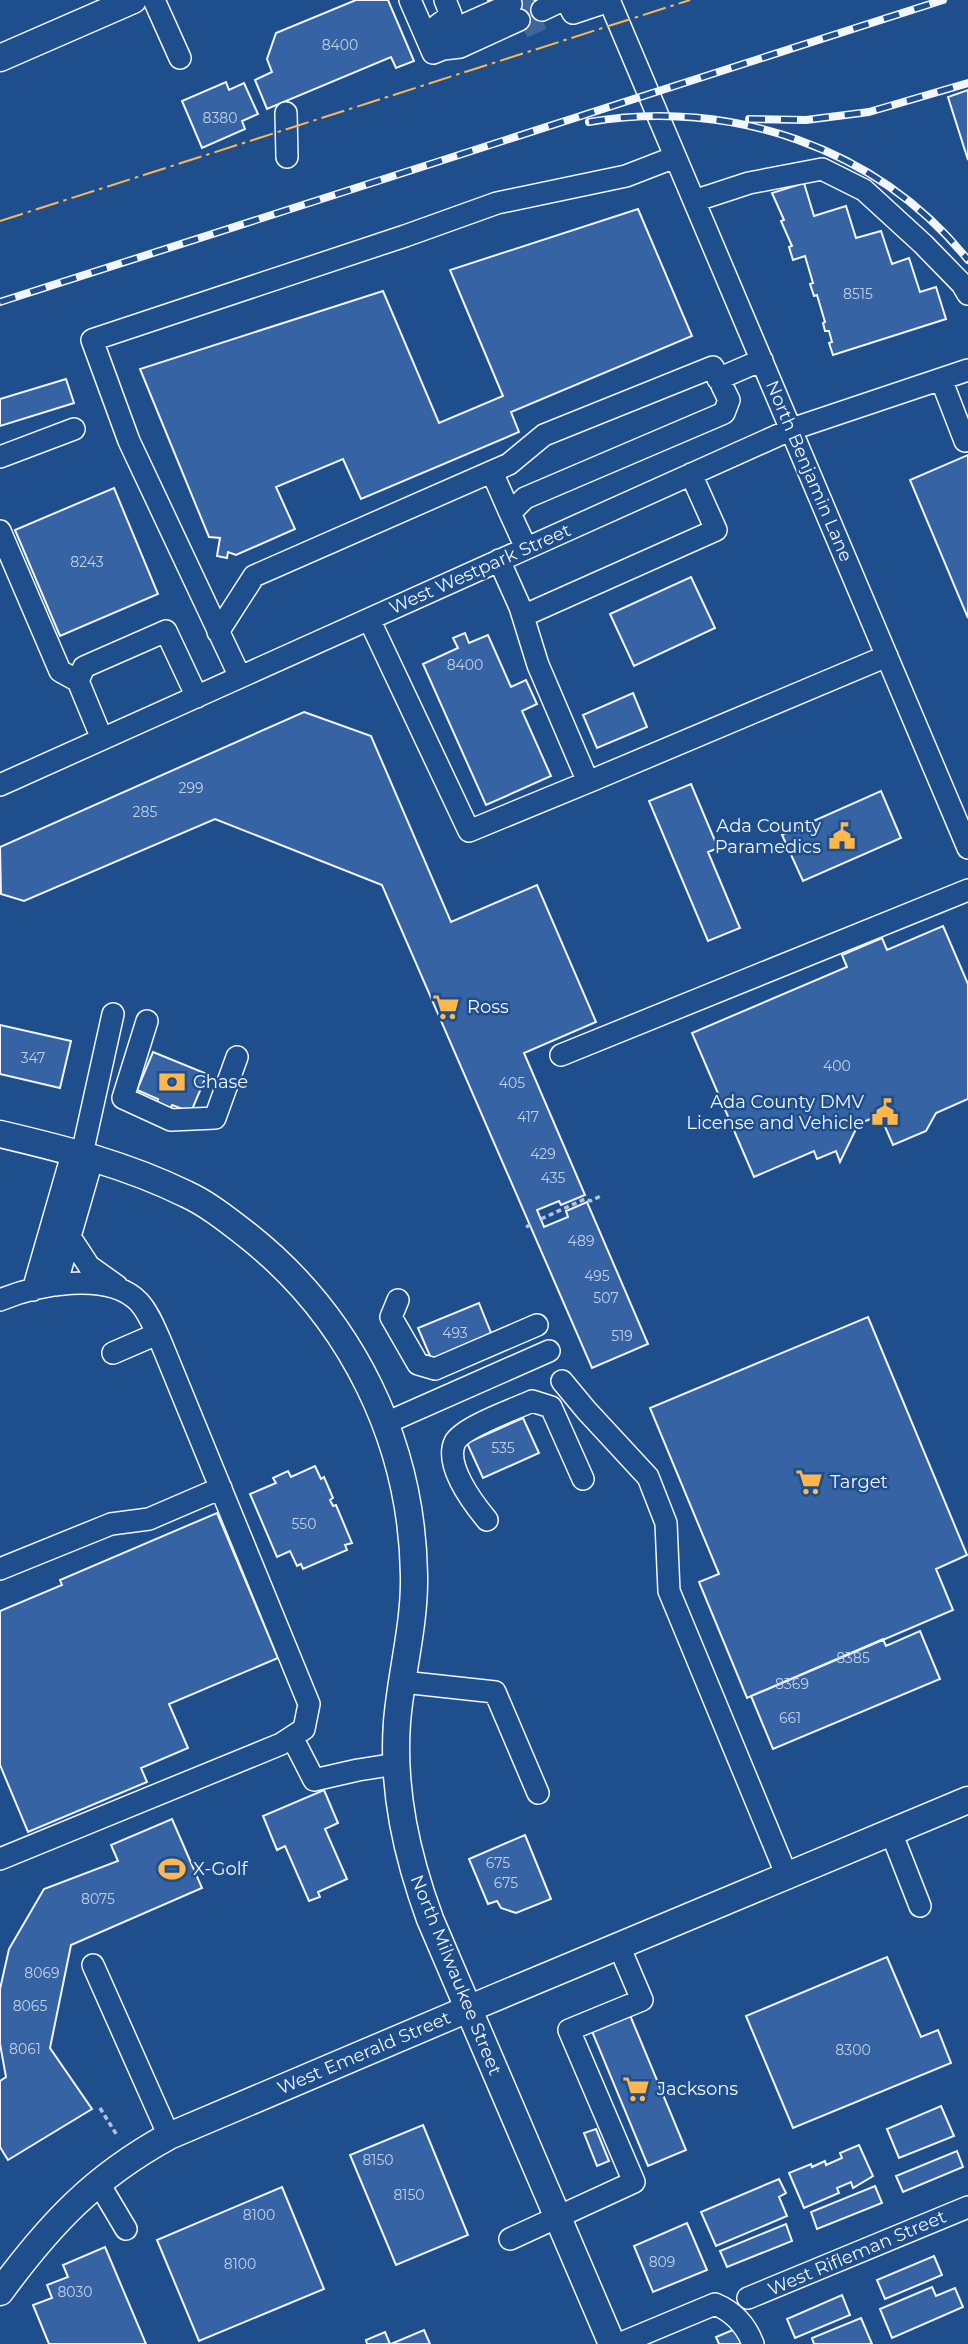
<svg xmlns="http://www.w3.org/2000/svg" width="968" height="2344" font-family="Montserrat,sans-serif">
<style>
.building{fill:#3563a3;stroke:#f2f6ff;stroke-width:2}
.lines{fill:none;stroke-linecap:round;stroke-linejoin:round}
.minor-tunnel{stroke:#3f679d;stroke-width:21;stroke-dasharray:21 10;stroke-linecap:butt}
.minor-casing{stroke:#f2f6ff;stroke-width:24}
.major-casing{stroke:#f2f6ff;stroke-width:29}
.path{stroke:#b3c4dc;stroke-width:3.5;stroke-dasharray:5 3.5;stroke-linecap:butt}
.minor{stroke:#1f4e8c;stroke-width:21}
.major{stroke:#1f4e8c;stroke-width:26}
.rail-casing{stroke:#f2f6ff;stroke-width:8}
.rail{stroke:#1f4e8c;stroke-width:5;stroke-dasharray:16;stroke-linecap:butt}
.power{stroke:#ffb74d;stroke-width:2;stroke-dasharray:24 5 3.5 5;stroke-linecap:butt}
.labels{text-anchor:middle;stroke-width:5;stroke-linejoin:round;paint-order:stroke}
.number-label{font-size:14px;fill:#c3d1e8}
.street-label{font-size:18px;fill:#f2f6ff;stroke:#1f4e8c}
.poi-label{font-size:18px;fill:#f2f6ff;stroke:#1f4e8c;text-anchor:start}
</style>
<rect width="100%" height="100%" fill="#1f4e8c"/>
<path class="building" d="M356 0H388L414 61 396 68 391 57 267 109 255 80 272 72 267 59 276 33Z
M488 0H537L546 20 523 30 510 1 492 9Z
M226 82 229 90 244 83 258 114 242 121 245 129 202 148 182 101Z
M968 90V160L948 97Z
M804 183 814 216 846 206 856 238 881 231 892 264 909 258 920 292 936 287 946 319 833 355 829 343 832 342 829 331H825L823 323 825 322 817 295 814 296 810 284 813 283 805 256 793 260 789 247 792 246 781 221 784 220 772 193Z
M638 209 692 336 511 412 519 432 361 499 343 459 276 487 295 529 236 555 228 552 227 558 217 556 220 538 209 537 140 369 383 291 439 423 503 396 450 270Z
M66 379 74 403 0 426V399Z
M968 455V618L910 480Z
M114 488 158 594 60 636 15 530Z
M691 577 715 628 634 666 610 614Z
M465 633 469 643 488 635 511 687 526 680 537 704 522 711 551 776 486 805 423 664 458 648 453 638Z
M633 693 647 727 597 748 583 715Z
M304 712 371 736 451 922 537 885 596 1022 524 1053 585 1195 561 1205 559 1201 537 1210 544 1227 568 1217 566 1211 587 1202 648 1344 592 1368 382 885 215 819 24 901 1 894 0 847Z
M691 784 718 848 708 852 740 928 708 941 649 801Z
M881 791 901 838 803 881 782 835Z
M943 926 968 984V1099L936 1113 926 1131 893 1145 883 1122 876 1125 873 1118 858 1124 860 1127 856 1129 840 1162 836 1151 817 1159 814 1151 754 1177 692 1033 847 967 842 955 882 938 887 950Z
M0 1025 71 1041 60 1088 0 1074Z
M153 1052 207 1074 191 1112 172 1105 167 1116 154 1111 158 1099 137 1090Z
M479 1303 493 1338 433 1363 418 1328Z
M868 1317 967 1555 936 1569 953 1610 747 1698 699 1582 719 1574 650 1408Z
M523 1418 539 1453 483 1478 467 1443Z
M315 1466 321 1479 324 1477 333 1498 330 1500 333 1506 336 1505 352 1543 345 1545 347 1550 303 1569 301 1564 297 1566 290 1551 277 1557 250 1494 276 1483 273 1478 288 1471 291 1477Z
M217 1513 278 1658 169 1704 188 1748 141 1768 147 1782 28 1832 0 1765V1611L62 1585 60 1580Z
M920 1631 940 1679 773 1749 751 1696 883 1639 886 1646Z
M324 1790 338 1823 325 1829 347 1879 318 1892 320 1897 309 1901 285 1846 277 1850 263 1816Z
M172 1819 202 1888 71 1945 50 2048 92 2109 8 2160 0 2147V2081L6 2077 0 2044V1989L9 1949 44 1889 118 1861 111 1845Z
M525 1835 551 1899 516 1913 501 1908 497 1901 488 1904 469 1859Z
M887 1957 921 2037 938 2030 951 2063 793 2128 746 2016Z
M627 2008 686 2150 648 2166 589 2024Z
M941 2106 954 2136 899 2158 887 2129Z
M423 2125 468 2235 396 2265 350 2155Z
M596 2129 609 2161 597 2166 584 2133Z
M859 2145 873 2176 853 2188 851 2182 837 2188 839 2193 804 2208 789 2173 811 2164 812 2167 825 2161 826 2165 842 2158 840 2153Z
M957 2151 963 2167 903 2192 896 2176Z
M779 2179 786 2193 779 2197 787 2216 716 2246 701 2212Z
M875 2186 882 2203 817 2229 811 2212Z
M282 2187 324 2289 199 2341 157 2240Z
M687 2223 707 2270 653 2292 634 2246Z
M786 2224 792 2241 727 2267 720 2251Z
M105 2247 146 2344H49L33 2305 52 2298 47 2285 68 2277 63 2265Z
M934 2256 942 2275 885 2299 877 2280Z
M932 2287 936 2296 955 2288 963 2307 892 2338 880 2309Z
M842 2295 850 2315 795 2338 787 2319Z
M861 2318 872 2344H814L812 2338Z
M740 2327 744 2344H719L716 2337Z
M424 2330 430 2344H391Z
M385 2332 390 2344H367L366 2340Z"/>
<g class="lines">
<path class="minor-tunnel" d="M516 13 539 3
M523 28 545 18"/>
<defs>
<path id="minor" d="M154 0 180 58
M410 0 433 53 443 49 460 47 519 20
M566 0 573 13 609 1
M609 0 968 848
M542 10 563 0
M430 31 451 15 445 0
M443 49 448 32 511 4
M286 113 287 157
M694 201 749 183 822 169 864 190 923 244 962 284 968 294
M718 379 762 360
M941 379 965 441
M0 457 74 429
M492 472 510 513
M0 531 60 671 78 681
M523 616 716 530 691 474
M369 619 469 831 588 782 538 665 520 607 499 560
M218 632 254 576 509 464 544 435 713 367 729 400 724 413 525 498 510 513 526 548
M240 677 129 441 92 340 405 236 497 203 626 176 675 157
M102 739 78 681 84 667 166 631 197 697
M588 782 887 656
M0 785 792 429 968 370
M147 1021 123 1098 171 1120 215 1118 237 1057
M561 1055 968 890
M82 1154 113 1014
M70 1237 89 1266 117 1286
M56 1285 93 1157
M33 1290 73 1151
M0 1300C36 1285 108 1270 139 1302 149 1313 154 1327 160 1340L309 1704 304 1729 281 1744 0 1859
M398 1300 391 1317 418 1364 435 1369 537 1325
M113 1353 157 1334
M562 1381 586 1410 648 1477 666 1523 669 1591 787 1876
M386 1423 549 1351
M487 1520C473 1503 444 1465 455 1442 463 1427 515 1409 532 1401L551 1407 583 1479
M0 1569 111 1524 149 1519 221 1488
M403 1682 495 1692 538 1793
M292 1737 314 1780 358 1770 396 1764
M891 1832 920 1906
M93 1965 169 2136
M98 2182 126 2229
M510 2239 634 2182 569 2030 642 2000 619 1946
M748 2298 968 2207
M619 2344 715 2304C734 2312 746 2325 753 2344"/>
<path id="major" d="M0 58 133 0
M0 1134C64 1149 127 1165 186 1194 208 1204 229 1221 247 1235 352 1318 412 1442 414 1575 415 1625 401 1673 397 1722 392 1791 407 1856 430 1919L612 2344
M0 2292C50 2224 94 2177 169 2136L468 2009 968 1800"/>
</defs>
<use href="#minor" class="minor-casing"/>
<use href="#major" class="major-casing"/>
<path class="path" d="M541 1219 585 1199 590 1201 603 1195
M526 1227 530 1225
M100 2108 118 2137"/>
<use href="#minor" class="minor"/>
<use href="#major" class="major"/>
<defs>
<path id="rail" d="M749 119 806 120 869 112 968 83
M589 122C730 98 877 147 968 260
M0 302 943 0"/>
</defs>
<use href="#rail" class="rail-casing"/>
<use href="#rail" class="rail"/>
<path class="power" d="M0 221 690 0"/>
</g>
<defs>
<symbol id="civic-bare" viewBox="-9 -9 18 18"><path d="M-.6-6.5H3V-4.5H.6V-3L4-1V1h2V6H-6V1h2V-1L-.6-3ZM-1.2 2.5V6h2.4V2.5Z" fill="#ffb74d" stroke="#1f4e8c" stroke-width="2.5" paint-order="stroke"/></symbol>
<symbol id="supermarket-bare" viewBox="-9 -9 18 18"><path d="M-6-5.5h2.5l.6 2H6L4.5 2H-2.5L-4.4-4H-6ZM-1.5 3.2a1.3 1.3 0 1 0 .1 0ZM3 3.2a1.3 1.3 0 1 0 .1 0Z" fill="#ffb74d" stroke="#1f4e8c" stroke-width="2.5" paint-order="stroke"/></symbol>
<symbol id="bank-bare" viewBox="-9 -9 18 18"><path d="M-6-4H6V4H-6ZM0-2.3a2.3 2.3 0 1 0 0 4.6a2.3 2.3 0 1 0 0-4.6Z" fill="#ffb74d" stroke="#1f4e8c" stroke-width="2.5" paint-order="stroke"/></symbol>
<symbol id="stadium-bare" viewBox="-9 -9 18 18"><path d="M0-5a6.5 5 0 1 0 0 10a6.5 5 0 1 0 0-10ZM-3.5-1.8h7v3.6h-7Z" fill="#ffb74d" stroke="#1f4e8c" stroke-width="2.5" paint-order="stroke"/></symbol>
</defs>
<g fill-rule="evenodd">
<use href="#civic-bare" x="823" y="817" width="38" height="38"/>
<use href="#supermarket-bare" x="427" y="988" width="38" height="38"/>
<use href="#bank-bare" x="153" y="1063" width="38" height="38"/>
<use href="#civic-bare" x="866" y="1093" width="38" height="38"/>
<use href="#supermarket-bare" x="790" y="1463" width="38" height="38"/>
<use href="#stadium-bare" x="153" y="1850" width="38" height="38"/>
<use href="#supermarket-bare" x="617" y="2070" width="38" height="38"/>
</g>
<g class="labels">
<g class="number-label">
<text x="340" y="50">8400</text>
<text x="220" y="123">8380</text>
<text x="858" y="299">8515</text>
<text x="87" y="567">8243</text>
<text x="465" y="670">8400</text>
<text x="191" y="793">299</text>
<text x="145" y="817">285</text>
<text x="33" y="1063">347</text>
<text x="837" y="1071">400</text>
<text x="512" y="1088">405</text>
<text x="528" y="1122">417</text>
<text x="543" y="1159">429</text>
<text x="553" y="1183">435</text>
<text x="581" y="1246">489</text>
<text x="597" y="1281">495</text>
<text x="606" y="1303">507</text>
<text x="455" y="1338">493</text>
<text x="622" y="1341">519</text>
<text x="503" y="1453">535</text>
<text x="304" y="1529">550</text>
<text x="853" y="1663">8385</text>
<text x="792" y="1689">8369</text>
<text x="790" y="1723">661</text>
<text x="498" y="1868">675</text>
<text x="506" y="1888">675</text>
<text x="98" y="1904">8075</text>
<text x="42" y="1978">8069</text>
<text x="30" y="2011">8065</text>
<text x="25" y="2054">8061</text>
<text x="853" y="2055">8300</text>
<text x="378" y="2165">8150</text>
<text x="409" y="2200">8150</text>
<text x="259" y="2220">8100</text>
<text x="662" y="2267">809</text>
<text x="240" y="2269">8100</text>
<text x="75" y="2297">8030</text>
</g>
<g class="street-label">
<text transform="translate(809 471) rotate(67)" y="6">North Benjamin Lane</text>
<text transform="translate(480 569) rotate(-24)" y="6">West Westpark Street</text>
<text transform="translate(456 1975) rotate(68)" y="6">North Milwaukee Street</text>
<text transform="translate(364 2053) rotate(-23)" y="6">West Emerald Street</text>
<text transform="translate(857 2253) rotate(-23)" y="6">West Rifleman Street</text>
</g>
<g class="poi-label">
<text x="821" y="832" text-anchor="end">Ada County<tspan x="821" dy="21">Paramedics</tspan></text>
<text x="467" y="1013">Ross</text>
<text x="193" y="1088">Chase</text>
<text x="864" y="1108" text-anchor="end">Ada County DMV<tspan x="864" dy="21">License and Vehicle</tspan></text>
<text x="830" y="1488">Target</text>
<text x="193" y="1875">X-Golf</text>
<text x="657" y="2095">Jacksons</text>
</g>
</g>
</svg>
